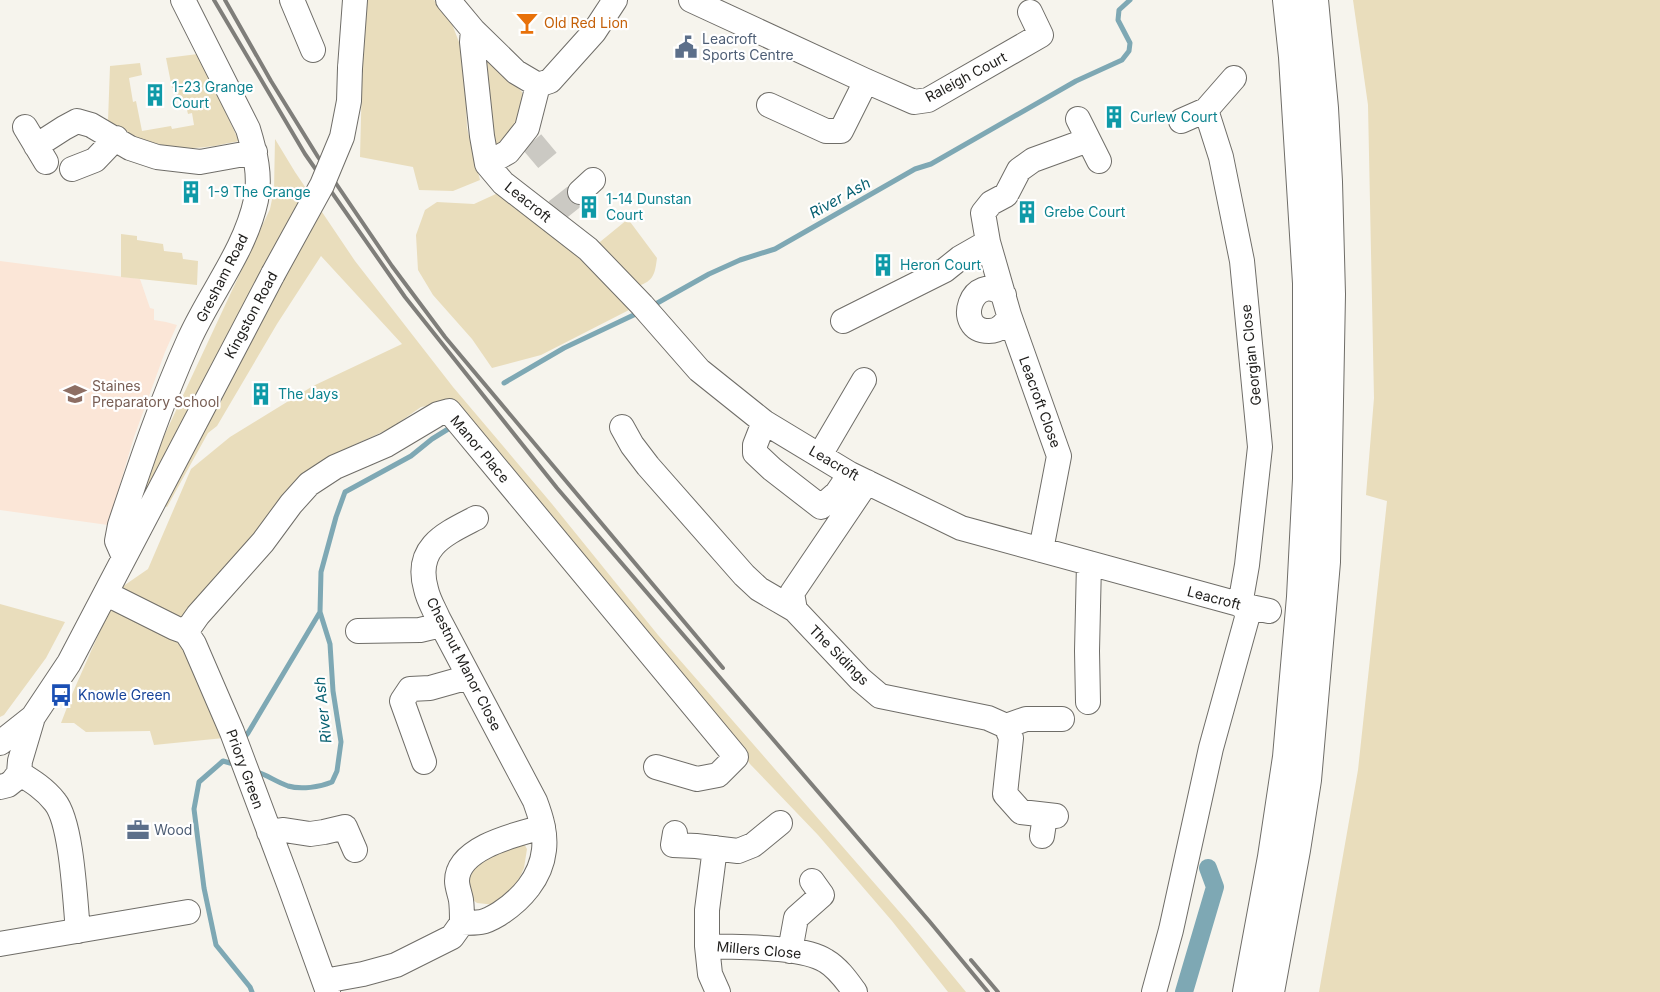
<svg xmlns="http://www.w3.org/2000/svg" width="1660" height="992" font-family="Inter,sans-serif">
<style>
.education{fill:#fbe6d7}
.green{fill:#e9ddbc}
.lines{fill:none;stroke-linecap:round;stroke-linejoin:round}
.stream{stroke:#7ea8b4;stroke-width:5}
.canal{stroke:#7ea8b4;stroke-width:18}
.minor-tunnel{stroke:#cbc9c3;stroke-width:24;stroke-dasharray:24 12;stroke-linecap:butt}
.minor-casing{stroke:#6f6d68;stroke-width:26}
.highway-casing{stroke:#6f6d68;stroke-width:30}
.minor{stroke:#fff;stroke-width:24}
.highway{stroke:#fff;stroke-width:28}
.rail{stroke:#7f7e7a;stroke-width:4}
.minor-bridge-casing{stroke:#6f6d68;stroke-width:26;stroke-linecap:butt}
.minor-bridge{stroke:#fff;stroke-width:24}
.labels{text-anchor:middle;stroke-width:4.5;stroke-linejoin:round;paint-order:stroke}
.food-label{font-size:14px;fill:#c56008;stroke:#fff;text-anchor:start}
.service-label{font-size:14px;fill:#4e5e75;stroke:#fff;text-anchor:start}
.street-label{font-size:14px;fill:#1e1d1b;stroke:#fff}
.culture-label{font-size:14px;fill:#0d838f;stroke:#fff;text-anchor:start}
.education-label{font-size:14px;fill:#785e54;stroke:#fff;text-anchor:start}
.transit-label{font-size:14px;fill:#164399;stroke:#fff;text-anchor:start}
.water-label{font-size:15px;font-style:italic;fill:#055f70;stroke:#fff}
</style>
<rect width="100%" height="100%" fill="#f6f4ed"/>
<path class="education" d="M0 261 140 279 150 308 154 309V320L166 322 177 325 165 352 134 437 108 525 0 510Z"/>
<path class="green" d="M364 0H434L452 24 464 55 467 128 480 180 453 191 419 190 413 167 360 157Z
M1353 0H1660V992H1319L1358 770 1387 501 1366 495 1374 398 1368 105Z
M485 53 522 92 525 114 494 153Z
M198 54 239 141C224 144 208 148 192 148 163 147 131 141 108 121L110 66 140 63 142 75 129 78 133 102 136 101 142 131 171 126 172 129 194 125 192 113 188 114 185 102 179 103 176 88H172L166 58Z
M275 139 295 172 355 261 453 387 552 504 658 635 910 924 966 992H948L892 921 818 835 750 764 723 724 444 403 421 407 391 428 343 450 287 489 243 553 184 627 119 589 148 569 191 469 230 437 313 386 402 344 321 256 277 324 217 426 208 433 167 507 137 494 270 209 274 190Z
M498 193 536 219 614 290 629 310 541 355 492 368 472 339 433 295 418 270 416 235 425 210 437 202 474 204Z
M628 219 657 258C655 273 654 281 638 286L595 246Z
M121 234 137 236V240L163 244 164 251 182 253 183 259 198 261 197 285 121 277Z
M0 604 65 622 46 658 4 715 0 717Z
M111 606 175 639 196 659 224 738 154 745 150 731 86 732 74 723H61L73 692Z
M523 842 527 849 524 868 512 894 496 905 477 903 466 895 465 868Z"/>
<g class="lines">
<path class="stream" d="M652 306 709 274 740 260 775 249 915 169 931 164 1076 81 1122 60 1129 51 1130 43 1118 20 1119 10 1130 0
M504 383 564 348 640 312
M242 740 248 733 320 612
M237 765 223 761 199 782 194 809 204 888 216 945 250 987 252 992
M254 771C266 774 276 782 288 786 301 790 320 787 332 782L337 771 341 742 333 691 330 644 320 612 321 572 336 517 345 492 411 456 432 439 453 426"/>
<path class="canal" d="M1184 992 1215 887 1208 868"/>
<path class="minor-tunnel" d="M532 142 548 161
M556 211 580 192"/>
<defs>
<path id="minor" d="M292 0 313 50
M448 0 473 30 472 42 482 136 487 164 503 183 588 249 642 305 699 370 764 422 850 474 961 528 1246 606 1269 611
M691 0 866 81 914 102 928 100 1041 35 1030 12
M473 30 516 72 538 85 527 128 508 152 487 164
M350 68 355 0
M538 85 550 81 594 32 615 0
M769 105 826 131H841L866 81
M1206 110 1221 157 1242 261 1260 447 1247 565 1240 605
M1078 119 1099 161
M1181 121 1206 110 1234 78
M25 127 46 162
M36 146 64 128 77 121 91 125 130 148 157 157 200 162 255 152
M72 169 95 160 116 138
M580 192 593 180
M1004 295C972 269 952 331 989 331 1000 331 1006 324 1009 315
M843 321 945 270 960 258 988 242
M764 422 755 445V453L772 469 821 507 837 493 850 474
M622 427 632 445 648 466 744 575 759 589 795 610
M820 455 864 380
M867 482 792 593 795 610 860 679 880 696 988 718 1006 726 1011 738 1005 794 1021 812 1056 816
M1041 550 1059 456 1009 315 988 242 983 213 991 203 1006 195 1019 170 1033 160 1088 140
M124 557 117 541 120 525C141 462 162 400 189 340 210 293 245 251 256 200 261 176 255 152 248 129L183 0
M106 595 117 599 175 628 186 632 194 644 232 732 289 884 328 992
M358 631 420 630 441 625
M186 632 198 615 263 542 291 504 309 484 335 467 386 445 438 414 449 411 736 757 718 775 697 779 656 767
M1088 702 1087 651 1089 563
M1006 726 1026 719H1062
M0 743 33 717 69 663 273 274
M424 762 402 701 410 689 430 688 469 677
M19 773C32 781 45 789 55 802 72 823 75 901 78 931
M0 787 8 785 13 781 19 773 20 761 33 717
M269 832 284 830 310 834 324 832 345 827 355 850
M675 833 673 845 696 846 738 851 753 845 780 823
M1042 836 1045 816
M715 848 707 910V946L710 974 718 992
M462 923C462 915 462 907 461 900 460 894 457 887 457 881 457 847 518 834 543 827
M0 944 188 912
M707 946C739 948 800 945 826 961 838 968 847 981 855 992
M790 951 796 918 822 895 812 881
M324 981 363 974 396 965 452 937 462 923C468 923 475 923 481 922 487 921 494 917 499 914 521 900 541 878 544 850 546 833 541 817 535 801L438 618C434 609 428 599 426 589 414 547 445 534 476 518
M1154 992 1171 930 1211 748 1250 607"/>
<path id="highway" d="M1247 992 1272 857 1287 757 1301 597 1307 479V283L1293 57 1287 0
M1270 992 1296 850 1307 780 1326 562 1331 294 1328 182 1324 108 1314 0"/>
</defs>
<use href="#minor" class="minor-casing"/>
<use href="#highway" class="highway-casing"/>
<use href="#minor" class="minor"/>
<use href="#highway" class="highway"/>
<path class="rail" d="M214 0 305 154 405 297 557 488 930 922 988 992
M225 0 271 81 318 157 392 266 445 337 723 668
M971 960 998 992"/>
<defs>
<path id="minor-bridge" d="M273 274 322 185 342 137 349 101 350 68"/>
</defs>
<use href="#minor-bridge" class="minor-bridge-casing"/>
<use href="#minor-bridge" class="minor-bridge"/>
</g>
<defs>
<symbol id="bar-bare" viewBox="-9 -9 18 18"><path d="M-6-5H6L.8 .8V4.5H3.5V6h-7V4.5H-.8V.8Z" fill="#e8710a" stroke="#fff" stroke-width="2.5" paint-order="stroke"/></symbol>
<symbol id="civic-bare" viewBox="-9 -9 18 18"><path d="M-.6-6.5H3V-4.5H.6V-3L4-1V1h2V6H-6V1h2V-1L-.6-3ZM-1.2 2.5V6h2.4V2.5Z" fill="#5c6f8a" stroke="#fff" stroke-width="2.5" paint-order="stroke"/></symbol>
<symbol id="building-bare" viewBox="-9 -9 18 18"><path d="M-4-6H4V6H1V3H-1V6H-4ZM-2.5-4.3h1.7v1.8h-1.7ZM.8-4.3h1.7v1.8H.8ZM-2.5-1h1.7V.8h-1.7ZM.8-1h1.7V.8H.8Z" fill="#0f9aa8" stroke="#fff" stroke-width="2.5" paint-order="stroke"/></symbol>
<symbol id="school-bare" viewBox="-9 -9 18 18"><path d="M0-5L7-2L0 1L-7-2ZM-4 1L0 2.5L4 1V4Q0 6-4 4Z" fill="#8d6e63" stroke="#fff" stroke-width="2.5" paint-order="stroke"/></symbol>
<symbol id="bus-bare" viewBox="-9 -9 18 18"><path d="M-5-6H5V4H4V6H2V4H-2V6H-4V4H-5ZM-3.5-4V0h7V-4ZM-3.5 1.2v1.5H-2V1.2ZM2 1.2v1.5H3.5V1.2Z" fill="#1a4fb4" stroke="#fff" stroke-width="2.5" paint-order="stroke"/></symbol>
<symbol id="office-bare" viewBox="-9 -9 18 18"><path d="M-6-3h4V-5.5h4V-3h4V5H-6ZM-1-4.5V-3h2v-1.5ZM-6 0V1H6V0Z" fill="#5c6f8a" stroke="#fff" stroke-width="2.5" paint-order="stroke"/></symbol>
</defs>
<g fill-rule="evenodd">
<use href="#bar-bare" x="511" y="7" width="32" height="32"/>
<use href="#civic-bare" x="670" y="31" width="32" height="32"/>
<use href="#building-bare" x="139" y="79" width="32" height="32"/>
<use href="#building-bare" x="1098" y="101" width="32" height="32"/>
<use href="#building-bare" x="175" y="176" width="32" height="32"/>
<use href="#building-bare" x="573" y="191" width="32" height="32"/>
<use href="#building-bare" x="1011" y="196" width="32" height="32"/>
<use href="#building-bare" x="867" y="249" width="32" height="32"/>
<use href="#school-bare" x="59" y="378" width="32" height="32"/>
<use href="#building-bare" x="245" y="378" width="32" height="32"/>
<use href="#bus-bare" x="45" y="679" width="32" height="32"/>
<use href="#office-bare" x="122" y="814" width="32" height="32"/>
</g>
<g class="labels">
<g class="food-label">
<text x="544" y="28">Old Red Lion</text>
</g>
<g class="service-label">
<text x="702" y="44">Leacroft<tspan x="702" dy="16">Sports Centre</tspan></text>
<text x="154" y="835">Wood</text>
</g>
<g class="street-label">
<text transform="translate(966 77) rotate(-28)" y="5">Raleigh Court</text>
<text transform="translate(528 202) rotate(39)" y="5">Leacroft</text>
<text transform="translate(222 278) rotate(-63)" y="5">Gresham Road</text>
<text transform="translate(251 315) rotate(-62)" y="5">Kingston Road</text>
<text transform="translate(1251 355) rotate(-96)" y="5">Georgian Close</text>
<text transform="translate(1040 402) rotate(70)" y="5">Leacroft Close</text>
<text transform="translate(480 449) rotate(50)" y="5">Manor Place</text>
<text transform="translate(834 463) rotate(30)" y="5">Leacroft</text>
<text transform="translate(1214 598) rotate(15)" y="5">Leacroft</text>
<text transform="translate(839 655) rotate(45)" y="5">The Sidings</text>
<text transform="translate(464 664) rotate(63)" y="5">Chestnut Manor Close</text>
<text transform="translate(245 769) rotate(70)" y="5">Priory Green</text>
<text transform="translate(759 950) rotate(5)" y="5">Millers Close</text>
</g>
<g class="culture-label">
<text x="172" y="92">1-23 Grange<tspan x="172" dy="16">Court</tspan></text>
<text x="1130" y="122">Curlew Court</text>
<text x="208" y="197">1-9 The Grange</text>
<text x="606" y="204">1-14 Dunstan<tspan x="606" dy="16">Court</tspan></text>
<text x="1044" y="217">Grebe Court</text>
<text x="900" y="270">Heron Court</text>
<text x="278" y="399">The Jays</text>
</g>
<g class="education-label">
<text x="92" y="391">Staines<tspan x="92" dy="16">Preparatory School</tspan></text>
</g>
<g class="transit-label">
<text x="78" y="700">Knowle Green</text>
</g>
<g class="water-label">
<text transform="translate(840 198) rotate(-29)" y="5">River Ash</text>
<text transform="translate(323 710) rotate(-96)" y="5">River Ash</text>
</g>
</g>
</svg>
